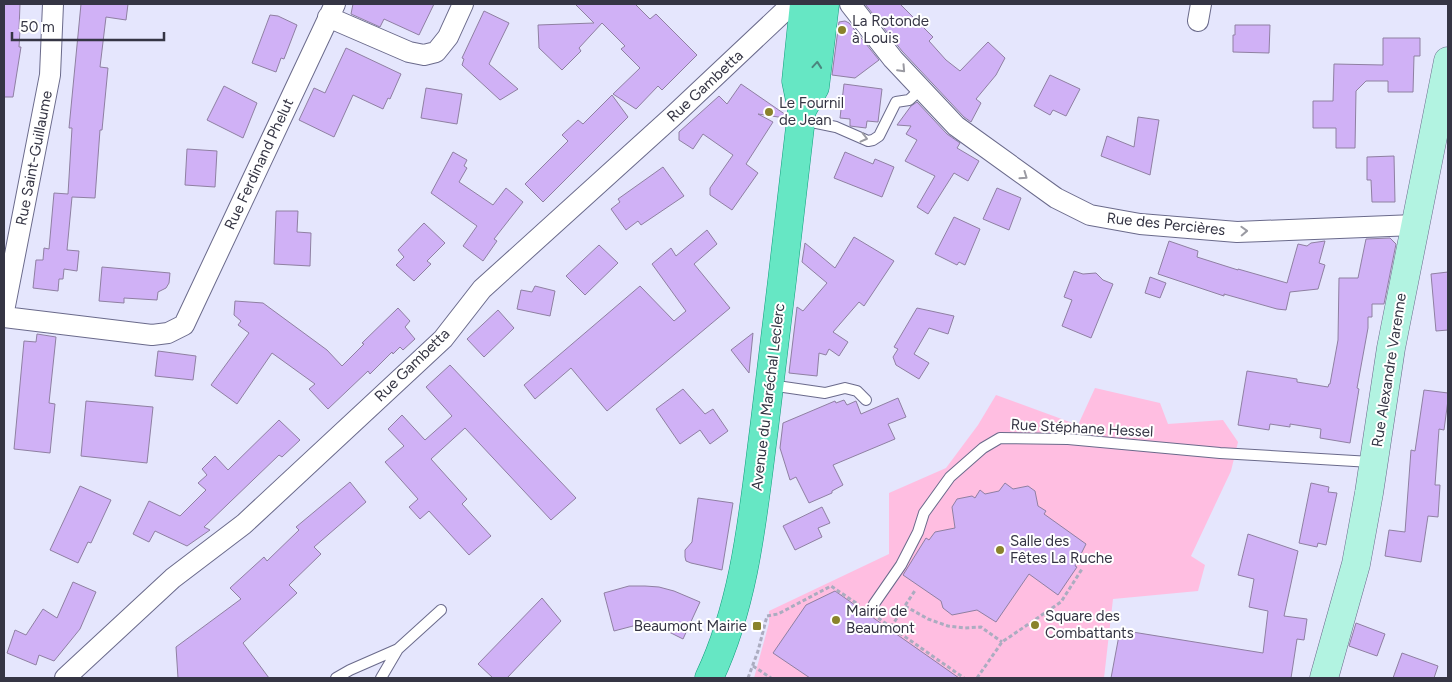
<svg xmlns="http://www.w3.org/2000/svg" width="1452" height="682" font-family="Figtree,sans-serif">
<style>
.green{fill:#ffbee1}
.building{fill:#d0b1f6;stroke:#8f80a2}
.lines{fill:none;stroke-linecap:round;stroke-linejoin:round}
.service-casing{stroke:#6a6a8b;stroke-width:12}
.minor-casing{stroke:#6a6a8b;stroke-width:22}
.secondary-casing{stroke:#6a6a8b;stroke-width:29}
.primary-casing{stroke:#139e7d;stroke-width:29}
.path{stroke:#abacc0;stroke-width:3;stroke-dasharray:4 2.5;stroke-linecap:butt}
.service{stroke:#fff;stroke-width:10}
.minor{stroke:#fff;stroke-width:20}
.secondary{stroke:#b2f3e1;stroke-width:28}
.primary{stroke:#66e7c4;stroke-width:28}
.oneway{stroke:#4b857e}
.oneway2{stroke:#9a9aa2}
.poi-dot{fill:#8a832b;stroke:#fff;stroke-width:2}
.labels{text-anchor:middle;stroke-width:4;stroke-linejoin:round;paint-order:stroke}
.poi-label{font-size:15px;fill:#353544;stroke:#fff;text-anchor:start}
.street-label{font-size:15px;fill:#353544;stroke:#fff}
</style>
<rect width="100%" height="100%" fill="#e5e6fd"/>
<path class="green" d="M1095 388 1160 403 1168 424 1223 420 1238 442 1231 471 1191 556 1205 565 1198 591 1113 599 1104 678H754L769 623V611L889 554V493L946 468 978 425 996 395 1078 425Z"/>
<path class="building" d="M4 4H20L19 30H20L19 47H21L13 97H4Z
M81 4H128L126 20 106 17 100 67 108 68 102 130H100L95 198 72 197 67 250 79 251 77 271 64 269 63 279H59L58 291 33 288 36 260H43L44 248 49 249 54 193 68 194 72 128H69Z
M352 4H434L419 35 384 19 380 27 351 14 353 4Z
M575 4H635L650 19 656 14 697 55 662 90 658 86 636 109 613 94 640 68 621 49 625 46 602 23 579 48 581 51 562 70 539 48 538 25 594 23Z
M865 4H900L933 37 929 41 946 60 960 71 988 42 1005 58 996 75 976 99 981 103 971 122 964 117 902 51Z
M484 11 509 23 489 64 518 89 500 100 462 65 464 59 462 58Z
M270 15 278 16 297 25 284 59 281 58 276 72 252 63Z
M845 21 849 23 879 60 855 78 832 75 839 22Z
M1235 25H1270L1269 53 1233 52V35H1235Z
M1383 38H1420V56H1414L1413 92H1388V81H1366L1356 91 1355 148H1336V128H1313V101H1333L1334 64 1383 65Z
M346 48 401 74 390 99 388 98 383 109 353 95 334 137 299 120 314 88 325 93Z
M1050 75 1080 89 1066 116 1053 110 1050 115 1034 106Z
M741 84 786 115 785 118 758 114 773 122 746 164 758 173 732 210 710 195V188L733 155 703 134 693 149 679 140V132L719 96 727 104Z
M844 84 882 89 878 122 867 121 866 128 850 126V119L840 118Z
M224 86 257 103 243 138 207 120Z
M426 88 462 94 457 124 421 118Z
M612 95 628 117 543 202 525 184 568 141 562 135 578 120 583 124Z
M917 102 947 134 960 143 957 148 979 161 968 181 954 173 928 214 917 207 935 176 905 161 917 140 906 134 911 126 897 125 911 106Z
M1138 117 1159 120 1150 175 1101 156 1107 136 1134 147Z
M187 149 217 151 215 187 185 185Z
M453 152 467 160 464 166 467 168 459 182 493 205 506 188 523 202 494 239 497 241 483 261 463 246 477 226 431 193Z
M845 152 873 164 875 159 894 167 882 197 834 178Z
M1394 156 1395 202H1372L1371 180H1367V157Z
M663 167 684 196 641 225 638 221 626 230 611 209 620 202 618 199Z
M997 188 1021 198 1009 230 983 219Z
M276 211H298L297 232 311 233 310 266 274 264Z
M954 217 980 229 965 265 959 262 957 265 935 254Z
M424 223 445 243 427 261 431 264 414 281 396 265 404 257 398 250Z
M707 230 717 244 694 264 730 308 607 411 571 368 535 399 524 385 640 286 674 321 686 311 652 264 671 248 676 256Z
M854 237 894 261 864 306 859 302 833 332 848 342 839 356 829 349 826 355 819 353 817 376 789 373 797 307 803 311 827 283 802 262 805 243 835 268Z
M1390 238 1396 244 1384 304H1372V317H1368V328L1357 388 1359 389 1350 443 1320 438 1321 429 1290 424V427L1270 424 1269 430 1238 425 1247 371 1297 379V382L1328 387 1329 384H1330L1338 340 1339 278H1358L1366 239Z
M1169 241 1198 251 1197 257 1238 270V269L1287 283 1298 244 1307 246 1311 243 1325 241 1319 263 1325 265 1318 289 1290 292 1286 310 1277 309 1224 294V296L1158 274Z
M599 245 618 263 585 295 566 276Z
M102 267 170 273 169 283 166 288 158 292 157 300 124 298V303L99 301Z
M1074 271 1083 274 1096 273 1103 280 1113 284 1091 338 1062 326 1072 300 1064 297Z
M1448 272V330L1436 331 1431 274Z
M1150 277 1166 283 1160 298 1145 293Z
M535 286 555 291 550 316 517 309 521 290 532 292Z
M235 301 263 303 327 350 342 366 364 344 362 343 398 308 410 321 405 327 415 339 403 350 400 347 393 354 392 352 370 374 368 371 328 409 309 389 315 384 272 353 237 404 211 385 249 333 238 325 241 321 234 315Z
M917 308 954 316 948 334 929 328 914 354 929 363 919 379 896 365 893 357 898 349 894 347Z
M498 310 514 328 484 357 467 339Z
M753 333 749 373 731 350Z
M37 334 56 337 49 403 55 404 50 453 14 449 24 341 36 342Z
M158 351 196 356 193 380 155 376Z
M450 365 576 498 551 520 465 428 431 459 467 499 462 504 491 536 469 555 429 511 420 519 409 507 418 499 385 462 404 446 388 429 402 415 425 440 452 416 426 387Z
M683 389 705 414 713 409 728 431 710 444 700 430 680 444 656 409Z
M1424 390 1448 393V400L1444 430 1439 429 1435 485H1440L1438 517 1428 516 1421 562 1385 556 1389 530 1405 532 1411 450 1415 451Z
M898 398 906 417 888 424 895 439 833 465 843 485 832 491V493L809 503 796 477 790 480 780 448 783 423 835 401 836 403 844 400 847 405 856 401 861 414Z
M86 401 153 407 147 463 81 456Z
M279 420 300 440 282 457 279 455 204 527 210 530 187 546 155 531 149 542 133 534 149 501 180 516 206 490 198 483 207 475 202 469 215 456 228 470Z
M350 482 366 502 314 547 321 554 289 585 297 593 243 643 269 678H178L176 647 241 599 230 588 264 557 267 561 299 530 296 527Z
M1005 483 1013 489 1028 486 1035 491 1038 506 1046 511 1044 514 1086 544 1075 566 1077 567 1058 595 1029 574 996 622 977 610 952 615 943 608 941 601 903 575 926 538 929 540 935 532 955 528 952 507 957 499 972 496 975 498 980 490 985 494 999 491Z
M1311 483 1329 487 1328 492 1337 493 1326 545 1318 543 1317 547 1299 543Z
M80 486 111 500 91 543 88 542 78 563 50 550Z
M698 498 733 503 722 570 691 563 686 561 685 557V550L692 542Z
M822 507 830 523 818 528 822 537 795 550 783 526Z
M1248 534 1298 551 1284 616 1307 619 1304 640 1297 639 1291 678H1111L1120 630 1263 653 1268 611 1249 607 1254 579 1238 575Z
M73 582 96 592 80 629 54 661 39 655 36 665 7 653 15 630 26 635 43 609 57 618Z
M629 586H645L659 587 674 591 700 602 683 639 663 629 645 625 633 626 614 631 604 593Z
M835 591 959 678H810L773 653 806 605Z
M542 598 561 621 507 678H493L478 664Z
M1356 623 1385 634 1377 656 1349 646Z
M1402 653 1438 666 1434 678H1393Z"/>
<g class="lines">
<defs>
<path id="service" d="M802 120 836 127 868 141 873 140 879 136 896 102 909 100 921 89
M770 385 825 393 845 388 857 391 866 400
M874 604 901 565 918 532 924 513 950 477 983 448 1000 438 1068 439 1220 453 1371 462
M336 678 350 670 398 649
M381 678 398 649 441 610"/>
<path id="minor" d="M850 4 893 59 956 126 1056 198 1090 215 1140 224 1237 232 1415 225
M328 17 409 52 424 55 436 52 448 37 463 4
M1198 21 1201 4
M4 311 50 75 53 4
M4 317 152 335 168 333 184 325 335 4
M65 678 173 578 244 524 443 339 482 289 672 117 792 4"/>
<path id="secondary" d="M1324 678 1356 564 1369 493 1391 348 1448 61"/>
<path id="primary" d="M802 110 815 87 825 4
M709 678C746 600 753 513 764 429 777 323 790 216 802 110L796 81 804 4"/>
</defs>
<use href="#service" class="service-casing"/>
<use href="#minor" class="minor-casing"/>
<use href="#secondary" class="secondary-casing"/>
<use href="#primary" class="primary-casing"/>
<path class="path" d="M905 606 928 619 948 626 964 628 981 627 1002 642
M878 618 964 678
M891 627 916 589
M753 666 771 678
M748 678 758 651 767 616 778 614 831 586 859 605
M977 678 1002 642 1061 602 1082 569"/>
<use href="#service" class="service"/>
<use href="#minor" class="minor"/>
<use href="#secondary" class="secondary"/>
<use href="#primary" class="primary"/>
</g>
<defs><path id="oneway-chevron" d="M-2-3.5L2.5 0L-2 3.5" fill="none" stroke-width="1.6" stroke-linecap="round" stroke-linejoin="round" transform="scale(1.25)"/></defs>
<use class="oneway" href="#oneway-chevron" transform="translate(817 65) rotate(-85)"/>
<g class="oneway2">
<use href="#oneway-chevron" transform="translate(902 69) rotate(47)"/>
<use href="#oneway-chevron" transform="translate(864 138) rotate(14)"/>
<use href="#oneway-chevron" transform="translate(1024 176) rotate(35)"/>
<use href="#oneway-chevron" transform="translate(1244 231) rotate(-2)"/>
</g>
<g class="poi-dot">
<circle cx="842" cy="30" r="5"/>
<circle cx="769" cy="112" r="5"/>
<circle cx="1000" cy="550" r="5"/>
<circle cx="836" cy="620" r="5"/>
<circle cx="1035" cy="625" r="5"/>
<rect x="752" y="621" width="10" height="10" rx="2.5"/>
</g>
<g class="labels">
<g class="poi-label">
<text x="852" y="26">La Rotonde<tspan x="852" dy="17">à Louis</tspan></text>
<text x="779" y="108">Le Fournil<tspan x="779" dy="17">de Jean</tspan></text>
<text x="1010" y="546">Salle des<tspan x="1010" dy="17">Fêtes La Ruche</tspan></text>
<text x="846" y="616">Mairie de<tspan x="846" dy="17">Beaumont</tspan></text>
<text x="1045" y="621">Square des<tspan x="1045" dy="17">Combattants</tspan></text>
<text x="747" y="631" text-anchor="end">Beaumont Mairie</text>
</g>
<g class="street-label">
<text transform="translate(705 86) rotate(-43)" y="5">Rue Gambetta</text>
<text transform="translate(34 158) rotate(-79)" y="5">Rue Saint-Guillaume</text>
<text transform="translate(259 164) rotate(-65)" y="5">Rue Ferdinand Phelut</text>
<text transform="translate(1166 224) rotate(6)" y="5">Rue des Percières</text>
<text transform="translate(412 365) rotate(-44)" y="5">Rue Gambetta</text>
<text transform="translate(1389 370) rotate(-81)" y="5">Rue Alexandre Varenne</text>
<text transform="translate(768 397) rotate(-83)" y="5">Avenue du Maréchal Leclerc</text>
<text transform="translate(1082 428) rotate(3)" y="5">Rue Stéphane Hessel</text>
</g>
</g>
<rect width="1452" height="682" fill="none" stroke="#353544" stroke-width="10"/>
<path d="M12 32v8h152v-8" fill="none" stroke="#353544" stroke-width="2.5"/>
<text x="20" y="32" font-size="15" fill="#353544" stroke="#ffffff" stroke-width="4" paint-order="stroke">50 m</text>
</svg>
